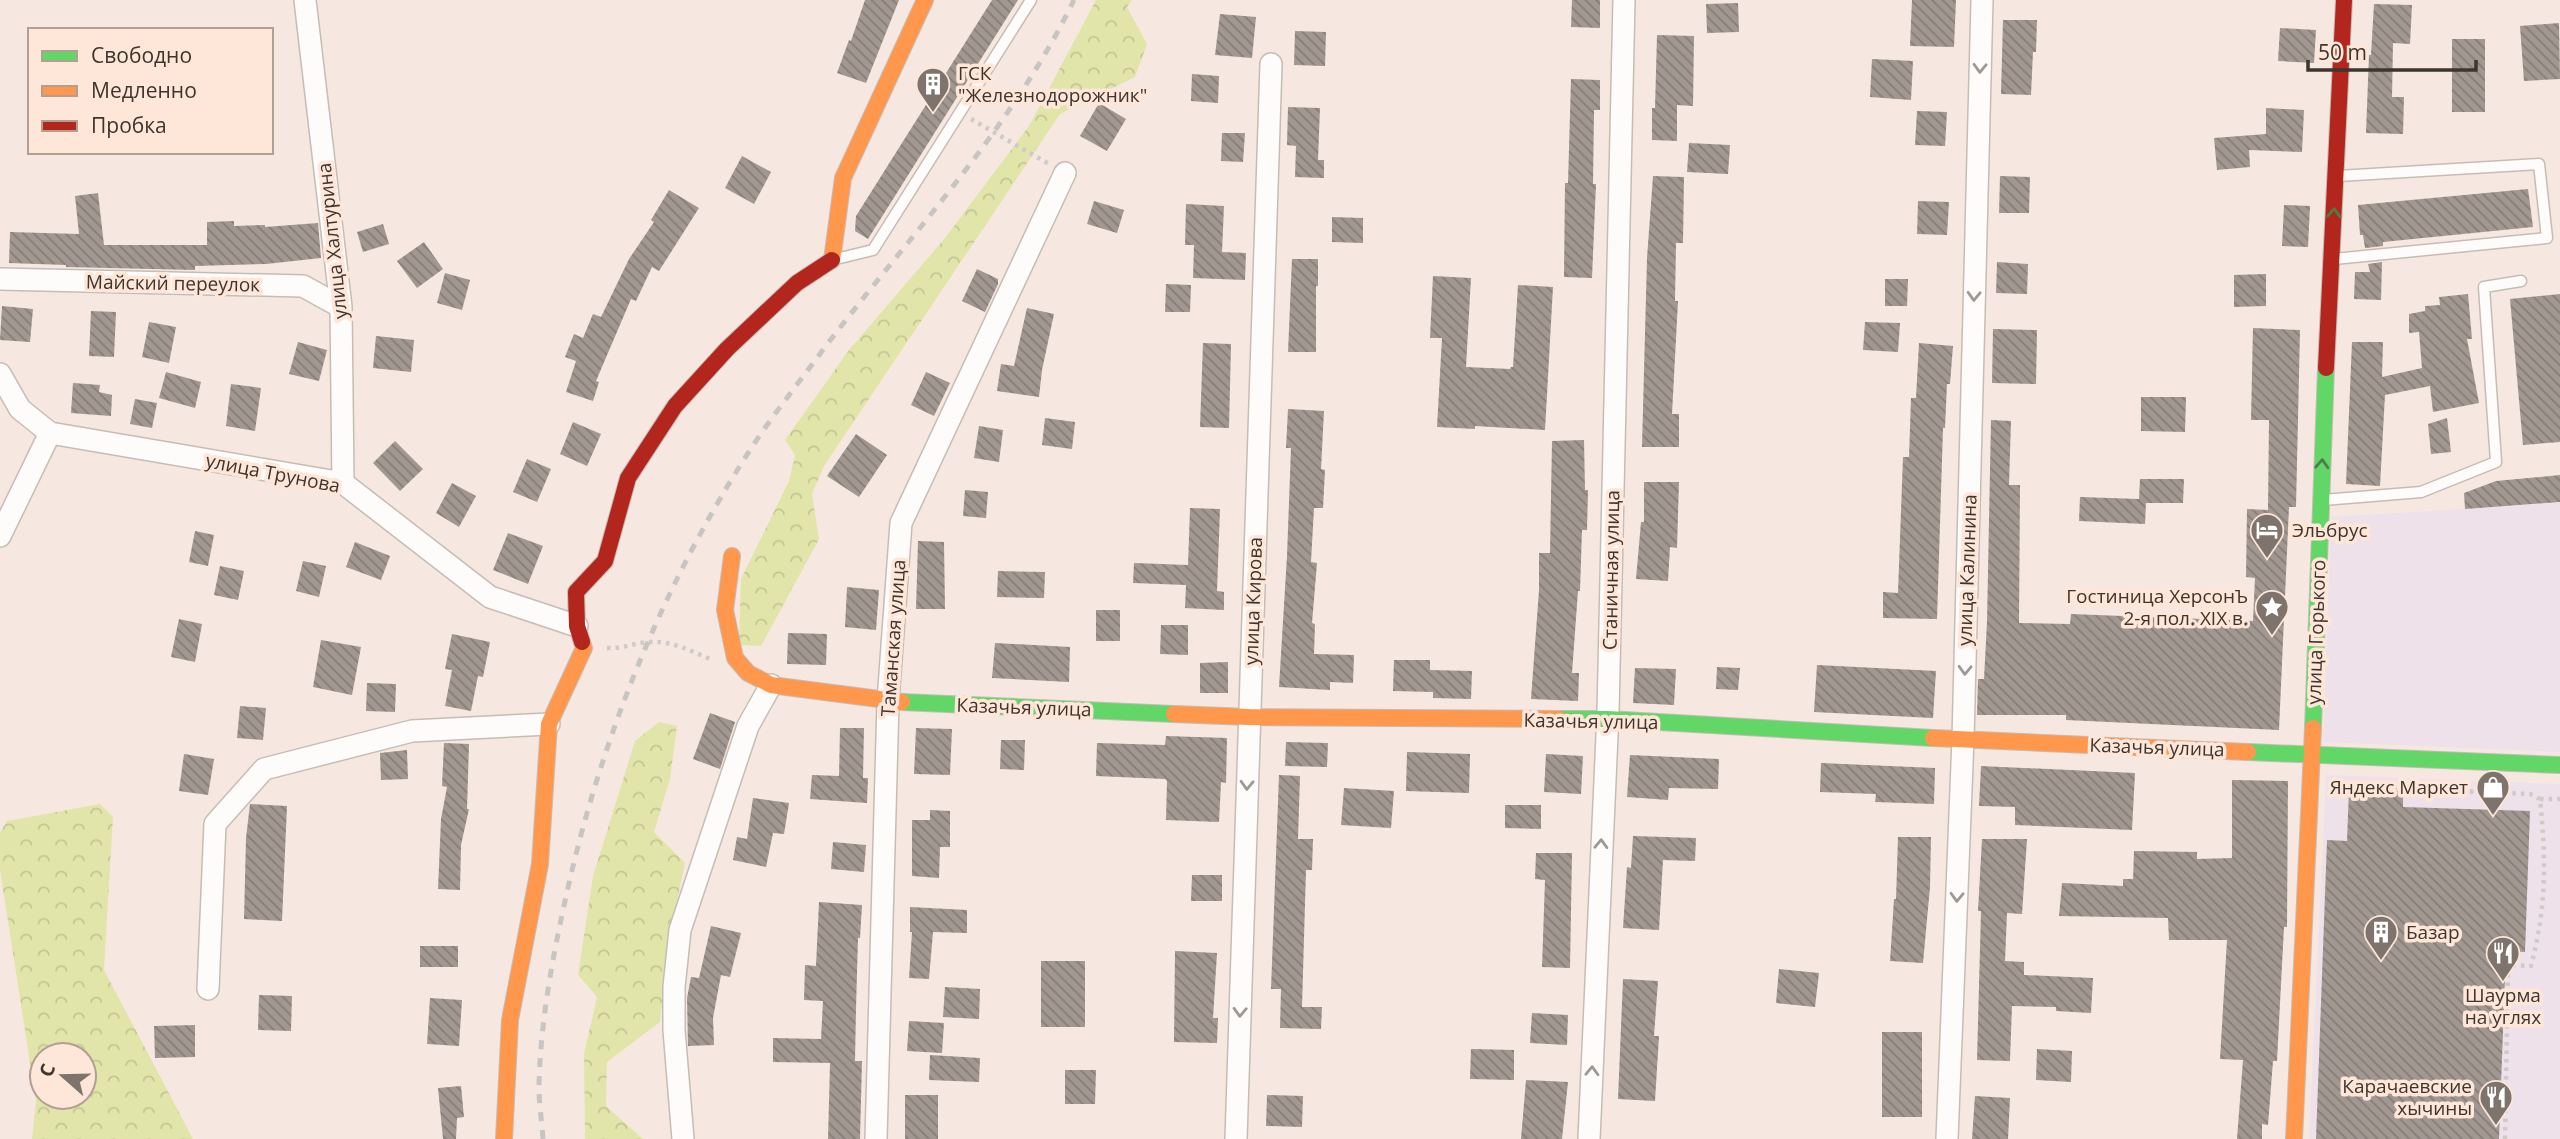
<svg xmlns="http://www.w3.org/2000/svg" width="2560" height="1139" font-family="'Open Sans',sans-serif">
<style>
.commercial{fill:#efe1e9}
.forest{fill:url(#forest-crowns);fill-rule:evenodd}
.building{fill:url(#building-back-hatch)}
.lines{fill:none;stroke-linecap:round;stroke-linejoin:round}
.lane-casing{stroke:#c6bcb6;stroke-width:13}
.street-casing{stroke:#c6bcb6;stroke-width:24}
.fast-casing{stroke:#c6bcb6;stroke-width:18}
.slow-casing{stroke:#c6bcb6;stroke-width:18}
.jam-casing{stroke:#c6bcb6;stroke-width:18}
.path{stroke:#cfcac7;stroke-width:4.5;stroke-dasharray:3.5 5;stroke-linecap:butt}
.lane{stroke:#fefcfa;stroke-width:10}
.street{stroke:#fefcfa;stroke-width:21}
.fast{stroke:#63d668;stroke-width:16}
.slow{stroke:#ff974d;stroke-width:16}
.jam{stroke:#b3261e;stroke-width:16}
.rail{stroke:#c7c4c2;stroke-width:5;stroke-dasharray:9 9;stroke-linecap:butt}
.oneway{stroke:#9e9894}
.oneway2{stroke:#4f7d49}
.labels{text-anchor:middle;stroke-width:7;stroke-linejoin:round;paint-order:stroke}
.poi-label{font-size:19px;fill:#3e352f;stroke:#fee6d8;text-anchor:start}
.street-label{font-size:19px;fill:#3e352f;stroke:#fee6d8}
</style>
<defs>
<pattern id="forest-crowns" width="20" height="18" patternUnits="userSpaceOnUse" patternTransform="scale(1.75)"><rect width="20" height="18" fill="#e2e5aa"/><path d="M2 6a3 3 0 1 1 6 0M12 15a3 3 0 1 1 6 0" fill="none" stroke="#c3c593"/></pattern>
<pattern id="building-back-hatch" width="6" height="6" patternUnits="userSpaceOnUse" patternTransform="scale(1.75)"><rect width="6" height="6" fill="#a29891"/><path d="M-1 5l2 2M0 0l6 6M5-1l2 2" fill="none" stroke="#857d77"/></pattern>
</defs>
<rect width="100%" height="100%" fill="#f6e8e0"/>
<path class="commercial" d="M2560 503V752L2323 742 2331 517Z
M2326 775 2560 784V1139H2309Z"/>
<path class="forest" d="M1096 0H1132L1127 7 1147 44 1135 77 1060 114 824 466 812 494 819 539 761 646 739 645 741 579 789 481 795 455 785 440 849 350 945 238 1029 126Z
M659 722 677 726 670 779 654 832 685 863 670 934 660 1022 607 1062 606 1106 643 1139H585L584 1054 597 997 578 975 593 876 635 741Z
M100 804 113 817 104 970 193 1139H32L36 1101 0 870V833L7 821ZM84 1055V1097H42V1055Z"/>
<path class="building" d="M865 0H899L866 83 837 73 849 40 851 41Z
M992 0H1018L868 239 855 231 856 216Z
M1572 0H1600V28L1571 27Z
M1912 0H1956L1954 47 1910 46Z
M1738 3 1739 32 1707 33 1706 4Z
M2374 4 2412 5 2410 44 2393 43 2392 97H2404L2403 134 2366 133 2369 55H2371Z
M1220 14 1256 17 1252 58 1215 55Z
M2003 20H2037L2036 52H2033L2031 95 2001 94Z
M2559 23 2560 79 2524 81 2520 26Z
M2280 28 2316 30 2314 63 2278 61Z
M1295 31 1326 32 1325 66 1294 65Z
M1657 35 1694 36 1693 106 1677 105V141L1652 140V108H1655Z
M2452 39H2485V112H2452Z
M1872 59 1913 61 1911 100 1870 97Z
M1192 74 1219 76 1218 103 1191 101Z
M1571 79 1600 80V110H1594L1593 184H1596L1592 278 1564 277 1565 183H1568Z
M1099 103 1126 119 1107 151 1080 136Z
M1288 107 1320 108 1318 160H1324V178L1295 177 1296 146 1287 145Z
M2266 108 2304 110 2302 152 2249 150 2250 167 2217 170 2214 138 2266 134Z
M1917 111 1947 112 1945 146 1915 145Z
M1222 133H1245L1243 162 1221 161Z
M1689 143 1730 145 1728 174 1687 172Z
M742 156 771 172 754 204 725 188Z
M1653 176 1684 177 1683 243H1676L1675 301H1678L1672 414H1679V447H1642L1647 258Z
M2000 176 2030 177 2029 213H1999Z
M2528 189 2533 227 2383 242V246L2365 248 2363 235H2360L2358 205Z
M669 190 699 208 659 271 652 267 636 301 631 299 596 381 599 382 593 401 566 392 576 361 565 357 574 334 583 338 593 314 601 317 629 259 654 222 651 220Z
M98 193 104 245H207V222L234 221V226L265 225V227L318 223 321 258 266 264 195 266V270L66 267V265L9 263 10 232 79 234 75 196Z
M1094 201 1124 210 1117 233 1087 224Z
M1918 201 1949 202 1947 235 1917 234Z
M1186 204 1224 206 1222 252 1246 253 1245 280 1193 278 1194 245H1185Z
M2284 205 2310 206 2308 247 2282 246Z
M1332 217 1363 218V243L1332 242Z
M383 224 389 244 363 252 357 232Z
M424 242 443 269 417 288 397 261Z
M1292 259H1318V286H1316V352H1288Z
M1997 262 2028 264 2027 294 1996 293Z
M2382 262 2381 300 2354 299 2355 272H2370L2368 264Z
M977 269 998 279V284L985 312 962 301Z
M445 273 470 280 462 310 437 303Z
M2266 274V306L2234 307V275Z
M1433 276 1471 278 1466 367 1510 369 1511 367H1513L1518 285 1553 287 1545 430 1475 426V429L1437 427 1442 338H1430Z
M1885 279H1908L1907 306H1885Z
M1166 284 1191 285 1190 312H1165Z
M2468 294 2472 339H2467L2479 403 2433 412 2430 386 2385 395 2380 486 2346 484 2352 342H2383L2382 377 2422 368 2419 332 2409 333V314L2425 311V306L2440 305 2439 297Z
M2560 294V442L2523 445 2510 299Z
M2 306 33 309 30 342 0 340Z
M1027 308 1054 314 1042 370 1039 397 997 391 1001 364 1014 366Z
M91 311 116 312 114 357 89 356Z
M149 322 176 327 169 363 142 357Z
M1865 322 1900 323 1898 352 1863 350Z
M2253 328 2300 330 2296 507H2289L2279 730 2066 720V715H1977L1978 679H1984L1987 622 1991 420 2011 421 2009 485H2020L2019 623 2070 624 2071 614 2253 621 2255 578 2246 577 2247 509 2268 510 2269 420H2251Z
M1993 329 2037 330 2036 384 1992 383Z
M376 336 414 340 411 372 373 368Z
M298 342 327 350 319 381 289 374Z
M1203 343 1231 344 1229 428 1200 427Z
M1919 343 1953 346 1950 384H1947L1945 428H1943L1937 619 1883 618V592L1898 593 1903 457H1909L1911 398H1916Z
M166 372 201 382 195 408 159 398Z
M926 372 950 383 934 416 911 405Z
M73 383 100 385 99 392 112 395 111 416 71 413Z
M231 384 261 388 255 431 226 426Z
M2141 397H2186L2185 432 2141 431Z
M135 399 157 403 152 428 130 424Z
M1288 409 1324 411 1321 469 1325 470 1323 508H1314L1311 562 1317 563 1312 623 1315 624 1314 654 1354 655 1353 683 1330 682V690L1279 687 1287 556 1291 448H1286Z
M1045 418 1075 422 1072 449 1042 445Z
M2447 418 2451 452 2431 454 2428 424Z
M573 422 601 434 587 466 560 454Z
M979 426 1003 430 999 462 974 458Z
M856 434 887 455 859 497 827 476Z
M1584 440 1585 490H1588L1587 530H1582L1580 591H1578L1572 673H1579L1578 701 1531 699 1539 590V553H1550L1552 441Z
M395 441 423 469 400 491 373 463Z
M527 459 551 469 537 502 513 492Z
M2560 475V502L2465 509 2464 493 2496 481Z
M2140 479H2184L2183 503H2146L2145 524 2079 521 2080 497 2139 499Z
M1644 482H1679L1677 548 1670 547 1668 581 1636 579 1641 522H1644Z
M452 483 476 496 459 527 436 513Z
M965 490 988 492 986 518 963 516Z
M1190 508 1220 509 1217 591 1224 592V610L1185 608 1186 585 1133 583 1134 563 1188 565Z
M195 531 214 535 208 566 189 562Z
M508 533 543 546 528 584 493 570Z
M918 541 944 542 945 609H916Z
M355 542 390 556 381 580 346 567Z
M303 561 326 566 319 597 296 591Z
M220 566 244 571 238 600 214 595Z
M998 571 1045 572 1044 598 997 597Z
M847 587 879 590 876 630 845 627Z
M1096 610H1120V641H1096Z
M179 619 202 624 195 662 171 657Z
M1161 625H1188V655L1160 654Z
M788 633 827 634 826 665 787 664Z
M452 634 490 642 483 677 478 676 471 711 445 706 452 670 445 669Z
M321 640 361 647 352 695 313 687Z
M995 643 1070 647 1069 682 992 678Z
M1394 660H1430V670L1472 671 1471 699 1433 698V692L1393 691Z
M1228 662V693H1200V663Z
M1817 665 1936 671 1933 718 1814 712Z
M1717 667 1740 668 1738 690 1716 689Z
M1635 668 1676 669 1674 705 1633 703Z
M367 683 396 684 395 712 366 711Z
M240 706 266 708 263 740 237 738Z
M710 713 735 722 720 769 693 759Z
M840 728H864L863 778H868L867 803 810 799 812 775 839 776Z
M916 728 952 729 950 775 914 774Z
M1166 736 1227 738 1226 783 1221 782 1219 822 1166 820 1167 781 1165 779 1096 776 1097 743 1165 745Z
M1001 740H1025L1024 770 1000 769Z
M1286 742 1328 743 1327 767 1285 766Z
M444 743 469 744 467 809H469L461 845 460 890 438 889 441 819 447 787 442 786Z
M407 750 408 779 381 780 380 753Z
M1407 752 1470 754 1469 793 1406 791Z
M184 754 214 759 208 795 179 791Z
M1546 754 1583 756 1581 794 1544 792Z
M1630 755 1719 759 1718 789 1669 788 1668 800 1627 797Z
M1821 763 1935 768 1934 804 1875 802 1876 794 1820 792Z
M1981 766 2135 773 2132 830 2015 825V807L1979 806Z
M1279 775 1300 776 1298 839H1313L1312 870H1306L1302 1007H1322L1321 1029 1280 1028 1281 989H1271Z
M2232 780 2288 781 2287 927H2284L2277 1061H2273L2268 1125 2262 1124V1139H2237L2243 1060 2220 1059 2227 940H2169L2168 918 2059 916 2062 883 2123 886V879H2133L2134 851 2197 852V859L2232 858Z
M1344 788 1394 791 1391 828 1341 825Z
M2349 789 2403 791V807L2530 811 2525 952 2506 951 2499 1139H2316L2327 840 2347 841Z
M753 798 789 803 784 834 773 833 766 867 733 860 737 837 747 839Z
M250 804 287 806 282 921 244 919 246 838Z
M1505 805H1541V829L1505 828Z
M930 810 950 811V847H940L939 878 912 876V820H930Z
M1633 836 1696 838 1695 861 1663 860 1659 930 1623 928 1627 867 1631 868Z
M1898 837H1931L1930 887 1923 963 1890 961 1894 899H1896Z
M1982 839H2027L2022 914 2007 913 2005 961 2024 962V975L2093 978 2091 1013 2056 1011V1007L2012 1006 2010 1061 1977 1060 1981 911H1978Z
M833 842 866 845 864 872 831 869Z
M1536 853H1572L1570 968 1542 967 1545 880 1535 879Z
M1192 875H1222V901H1191Z
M819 902 862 905 860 938H858L856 1009 855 1061H862L860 1139H828L830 1063 773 1062V1038L821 1039 823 1001 804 1000 805 965 816 966Z
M910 907 967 910V933L933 932 929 979 909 978 912 932H910Z
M711 926 741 933 730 977 721 975 713 1018 714 1045 688 1046 687 998 691 977 699 978Z
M420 946H458V967H420Z
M1175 951 1217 953 1213 1018H1218L1217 1043 1174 1042Z
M1041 961H1085V1027H1041Z
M1779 969 1819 973 1815 1007 1776 1003Z
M1623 979 1658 981 1654 1036H1659L1655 1101 1618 1099Z
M945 987 980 989 979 1019 943 1017Z
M259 995 292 996 291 1031 258 1030Z
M430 998 462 1000 459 1046 427 1044Z
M1532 1013 1568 1015 1567 1045 1530 1043Z
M909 1021 944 1023 942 1053 907 1051Z
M195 1025V1057L155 1058 154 1026Z
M1882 1032H1922V1117H1882Z
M1471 1049 1514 1050V1080L1470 1079Z
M2037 1049 2072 1051 2071 1082 2036 1080Z
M930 1055 980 1058 979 1082 929 1080Z
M1065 1070H1096L1095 1104H1065Z
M1526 1080 1568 1082 1562 1139H1521Z
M461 1086 464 1117 457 1118 456 1139H443L438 1088Z
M905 1095H938V1139H905Z
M1267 1095 1303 1096 1302 1127 1266 1126Z
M1975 1096 2010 1098 2008 1139H1972Z"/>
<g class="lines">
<defs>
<path id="lane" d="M836 259 873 250 1031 0
M2334 259 2547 238 2539 164 2338 176
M2323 500 2421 492 2496 462 2484 287 2521 281"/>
<path id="street" d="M305 0 341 307 343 483
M0 279 303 286 341 307
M0 374 20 409 50 433 343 483 490 597 577 626
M0 536 50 433
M208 989 215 824 264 769 412 731 549 724
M683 1139 674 1030V987L680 930 748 726 771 685
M876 1139 888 701 901 523 1065 173
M1236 1139 1271 64
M1589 1139 1608 713 1624 0
M1947 1139 1963 739 1982 0"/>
<path id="fast" d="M902 702 1174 714
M1559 719H1607L1933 738
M2313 728 2326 368
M2248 752 2560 765"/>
<path id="slow" d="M832 260 843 178 925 0
M732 556 725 610 735 658 748 673 771 685 902 702
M1174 714 1249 717 1559 719
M1933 738 2248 752
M504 1139 510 1020 540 864 549 724 584 648 582 642
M2294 1139 2313 728"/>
<path id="jam" d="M2326 368 2344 0
M582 642 577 626 576 592 605 561 628 478 675 406 727 349 797 283 832 260"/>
</defs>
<use href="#lane" class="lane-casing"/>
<use href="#street" class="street-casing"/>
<use href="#fast" class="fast-casing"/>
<use href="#slow" class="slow-casing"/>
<use href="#jam" class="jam-casing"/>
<path class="path" d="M971 119 1049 164
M607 648C623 649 636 642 651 642 672 641 691 651 710 659
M2334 786 2530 794 2540 799
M2505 1139 2508 965 2531 966C2547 904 2546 861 2540 799H2560"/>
<use href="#lane" class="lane"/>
<use href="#street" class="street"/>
<use href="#fast" class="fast"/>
<use href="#slow" class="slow"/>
<use href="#jam" class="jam"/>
<path class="rail" d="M543 1139C542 1122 539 1105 539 1087 540 1030 550 971 562 915 596 751 659 591 750 450 772 416 798 384 822 351 909 236 1011 130 1074 0"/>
</g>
<defs><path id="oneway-chevron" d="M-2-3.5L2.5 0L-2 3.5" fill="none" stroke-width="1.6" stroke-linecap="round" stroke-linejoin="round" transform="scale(1.75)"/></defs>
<g class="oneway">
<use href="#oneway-chevron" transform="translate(1980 68) rotate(92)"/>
<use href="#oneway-chevron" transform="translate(1974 296) rotate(92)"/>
<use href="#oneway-chevron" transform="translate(1965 670) rotate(92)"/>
<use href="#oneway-chevron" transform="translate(1247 785) rotate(92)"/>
<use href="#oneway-chevron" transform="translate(1601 844) rotate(-88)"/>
<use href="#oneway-chevron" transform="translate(1957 897) rotate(92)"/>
<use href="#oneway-chevron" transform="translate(1240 1012) rotate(92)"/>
<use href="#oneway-chevron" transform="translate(1592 1071) rotate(-88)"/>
</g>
<g class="oneway2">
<use href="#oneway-chevron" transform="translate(2334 213) rotate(-87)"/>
<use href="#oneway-chevron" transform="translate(2322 464) rotate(-87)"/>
</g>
<defs>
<symbol id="building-pin" viewBox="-11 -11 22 30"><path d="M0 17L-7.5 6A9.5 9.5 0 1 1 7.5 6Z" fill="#7e746d" stroke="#fee6d8"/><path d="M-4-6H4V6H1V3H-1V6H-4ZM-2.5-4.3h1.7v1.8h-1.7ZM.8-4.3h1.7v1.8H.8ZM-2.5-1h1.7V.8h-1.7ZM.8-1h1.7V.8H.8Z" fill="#fff"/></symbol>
<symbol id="hotel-pin" viewBox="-11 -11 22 30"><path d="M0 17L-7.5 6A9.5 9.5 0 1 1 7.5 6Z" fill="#7e746d" stroke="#fee6d8"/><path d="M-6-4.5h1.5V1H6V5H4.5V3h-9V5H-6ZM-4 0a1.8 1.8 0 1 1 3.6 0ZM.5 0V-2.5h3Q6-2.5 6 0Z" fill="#fff"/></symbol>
<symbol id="sight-pin" viewBox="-11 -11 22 30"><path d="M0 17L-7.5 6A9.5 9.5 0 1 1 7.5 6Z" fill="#7e746d" stroke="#fee6d8"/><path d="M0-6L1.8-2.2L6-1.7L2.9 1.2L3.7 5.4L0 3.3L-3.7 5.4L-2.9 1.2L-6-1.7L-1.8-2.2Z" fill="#fff"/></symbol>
<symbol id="shop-pin" viewBox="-11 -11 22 30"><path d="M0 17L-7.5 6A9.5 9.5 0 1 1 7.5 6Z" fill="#7e746d" stroke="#fee6d8"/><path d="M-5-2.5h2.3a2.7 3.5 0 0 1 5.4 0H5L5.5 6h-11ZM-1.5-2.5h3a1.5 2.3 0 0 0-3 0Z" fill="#fff"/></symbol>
<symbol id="restaurant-pin" viewBox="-11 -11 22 30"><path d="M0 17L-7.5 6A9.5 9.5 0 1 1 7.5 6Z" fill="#7e746d" stroke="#fee6d8"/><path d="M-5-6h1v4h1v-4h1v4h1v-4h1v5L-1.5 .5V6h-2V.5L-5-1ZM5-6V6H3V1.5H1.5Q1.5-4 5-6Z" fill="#fff"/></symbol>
</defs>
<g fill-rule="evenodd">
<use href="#building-pin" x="914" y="65" width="38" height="52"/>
<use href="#hotel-pin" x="2248" y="511" width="38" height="52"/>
<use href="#sight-pin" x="2253" y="588" width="38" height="52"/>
<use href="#shop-pin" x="2474" y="768" width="38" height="52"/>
<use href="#building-pin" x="2362" y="913" width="38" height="52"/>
<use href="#restaurant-pin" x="2484" y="934" width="38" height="52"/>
<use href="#restaurant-pin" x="2477" y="1078" width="38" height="52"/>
</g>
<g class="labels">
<g class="poi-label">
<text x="958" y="80">ГСК<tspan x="958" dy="22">"Железнодорожник"</tspan></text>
<text x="2292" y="537">Эльбрус</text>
<text x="2248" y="603" text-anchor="end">Гостиница ХерсонЪ<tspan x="2248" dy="22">2-я пол. XIX в.</tspan></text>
<text x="2468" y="794" text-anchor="end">Яндекс Маркет</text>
<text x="2406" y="939">Базар</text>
<text x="2503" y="1002" text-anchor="middle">Шаурма<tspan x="2503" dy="22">на углях</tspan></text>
<text x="2472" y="1093" text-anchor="end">Карачаевские<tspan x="2472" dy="22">хычины</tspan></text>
</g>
<g class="street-label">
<text transform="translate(332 241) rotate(-96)" y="7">улица Халтурина</text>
<text transform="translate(173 283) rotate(1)" y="7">Майский переулок</text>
<text transform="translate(273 473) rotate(11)" y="7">улица Трунова</text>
<text transform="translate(1611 570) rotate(-89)" y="7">Станичная улица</text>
<text transform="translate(1967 570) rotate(-88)" y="7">улица Калинина</text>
<text transform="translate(1253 601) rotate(-88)" y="7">улица Кирова</text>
<text transform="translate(2316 632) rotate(-88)" y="7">улица Горького</text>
<text transform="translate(893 638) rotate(-86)" y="7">Таманская улица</text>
<text transform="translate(1024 707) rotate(2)" y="7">Казачья улица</text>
<text transform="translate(1591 721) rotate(1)" y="7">Казачья улица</text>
<text transform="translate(2157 747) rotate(2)" y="7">Казачья улица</text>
</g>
</g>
<rect x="28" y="28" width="245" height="126" fill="#fee6d8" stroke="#b19f94" stroke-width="2"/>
<rect x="42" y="51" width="35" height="10" fill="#63d668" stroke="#b19f94" stroke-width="2"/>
<text x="91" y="63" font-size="21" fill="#3e352f">Свободно</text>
<rect x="42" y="86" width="35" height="10" fill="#ff974d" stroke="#b19f94" stroke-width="2"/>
<text x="91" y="98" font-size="21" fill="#3e352f">Медленно</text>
<rect x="42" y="121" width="35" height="10" fill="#b3261e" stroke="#b19f94" stroke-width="2"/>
<text x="91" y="133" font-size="21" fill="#3e352f">Пробка</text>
<g transform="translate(63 1076) rotate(290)"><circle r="33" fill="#fee6d8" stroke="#b19f94" stroke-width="2"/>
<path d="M0-5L12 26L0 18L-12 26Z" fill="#7e746d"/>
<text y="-10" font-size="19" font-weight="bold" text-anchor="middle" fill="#3e352f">С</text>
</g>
<path d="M2308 60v10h168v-10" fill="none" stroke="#3e352f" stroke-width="3.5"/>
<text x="2318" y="60" font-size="21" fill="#3e352f" stroke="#fee6d8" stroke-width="5" paint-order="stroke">50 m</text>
</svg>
